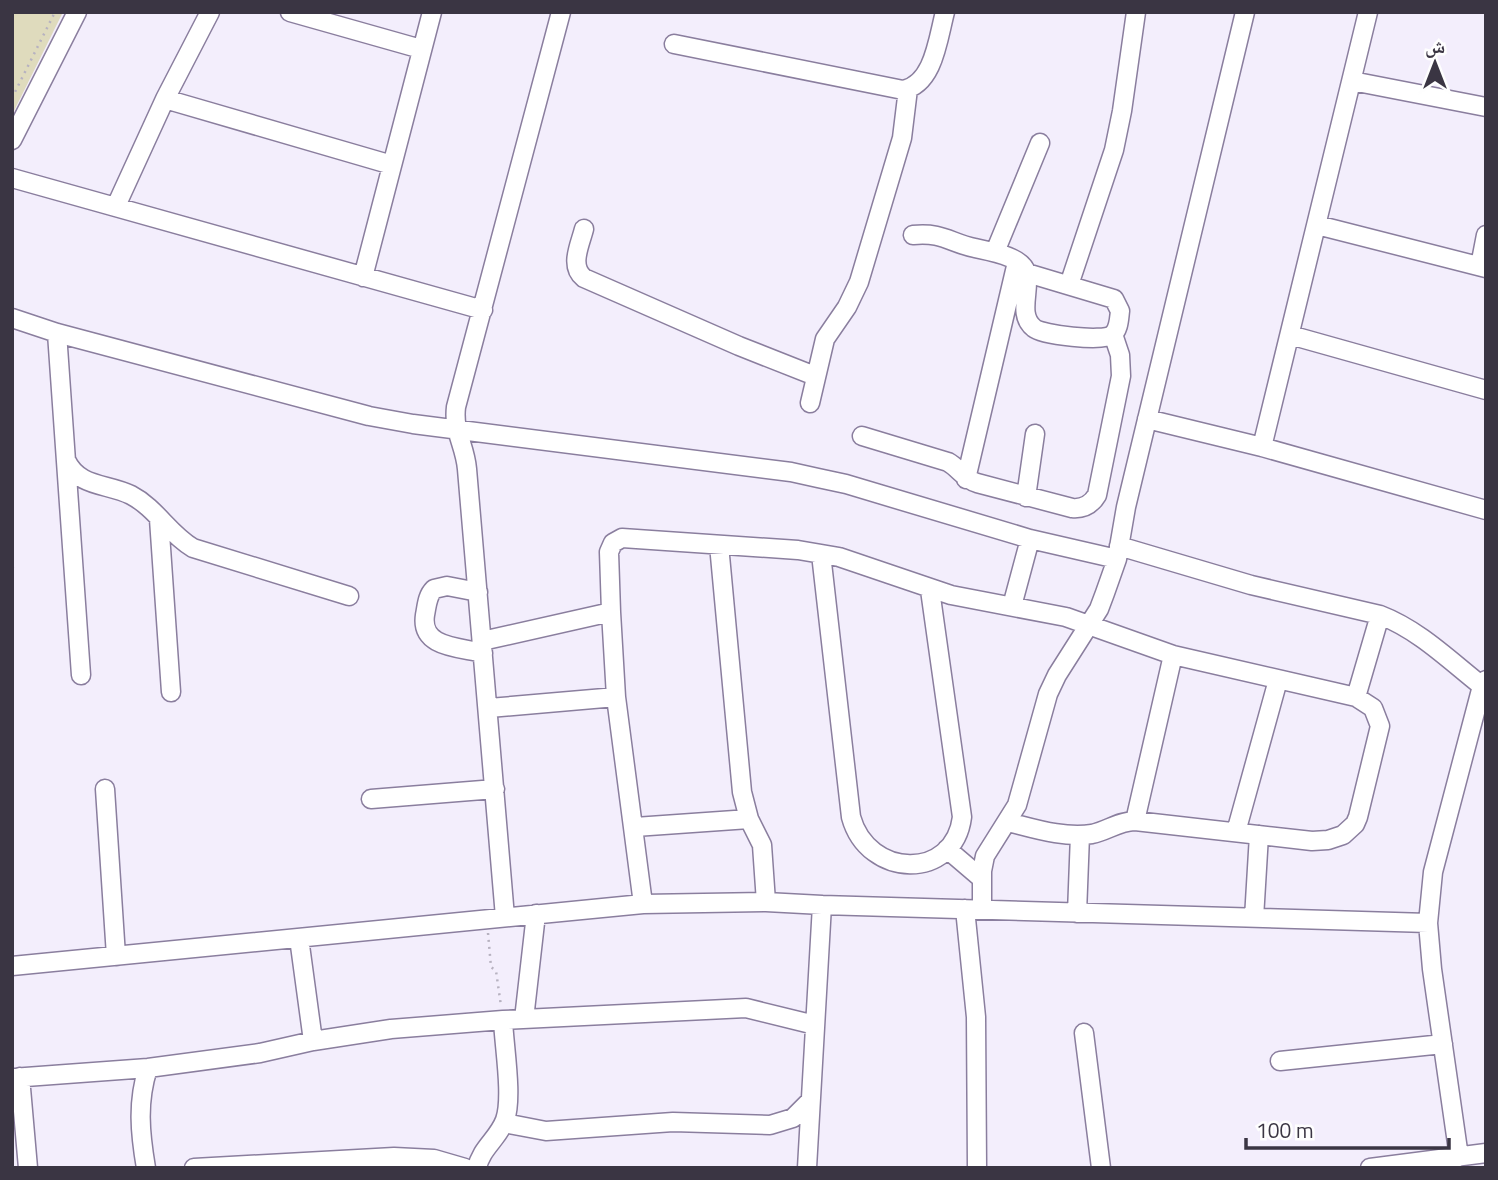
<svg xmlns="http://www.w3.org/2000/svg" width="1498" height="1180" font-family="'Titillium Web','Noto Naskh Arabic',sans-serif">
<style>
.green{fill:#dfdbbd}
.lines{fill:none;stroke-linecap:round;stroke-linejoin:round}
.minor-casing{stroke:#8a7e9e;stroke-width:21}
.path{stroke:#b7b2c0;stroke-width:2.5;stroke-dasharray:2 5;stroke-linecap:butt}
.minor{stroke:#fff;stroke-width:18}
</style>
<rect width="100%" height="100%" fill="#f3eefc"/>
<path class="green" d="M12 12H63L12 115Z"/>
<g class="lines">
<defs>
<path id="minor" d="M290 12 421 49
M674 44 903 90C934 84 938 38 945 12
M1352 81 1486 107
M165 99 392 165
M12 140 77 12
M12 178 483 310
M116 206 165 99 210 12
M1317 225 1486 268
M584 229C580 245 569 266 584 278L739 346 815 376
M913 235C943 232 950 243 975 248 988 251 1022 256 1026 272 1031 289 1017 315 1034 328 1042 335 1103 342 1112 335 1119 330 1119 319 1120 311L1114 299 1027 273
M995 252 1040 143
M1480 266 1486 235
M363 277 432 12
M1069 285 1114 150 1122 111 1136 12
M12 318 57 333 369 416 413 424 791 472 818 478 846 484 1030 539 1117 559
M57 333 81 675
M1290 335 1486 390
M810 403 825 339 847 307 859 282 902 138 908 89
M1147 419 1262 447 1486 510
M862 436 948 462C959 468 964 479 977 483L1072 508C1083 509 1091 505 1097 495L1121 376 1120 355 1113 334
M1262 447 1368 12
M66 460C79 488 107 483 131 495 156 508 169 534 193 548L349 596
M966 479 1017 262
M1026 497 1035 434
M159 519 171 692
M719 545 742 792 749 819 762 845 766 902
M1119 546 1251 585 1380 615C1419 630 1449 660 1482 686
M821 554 851 817C868 879 954 881 962 817L930 590
M478 592 447 586 434 589C427 596 427 605 425 615 420 648 459 647 483 653
M1012 606 1030 539
M482 641 611 612
M1356 697 1380 615
M489 708 616 697
M105 789 116 956
M371 799 495 789
M1135 821 1173 655
M635 827 749 819
M1236 832 1278 680
M947 849 981 878
M643 904 616 697 611 612 609 552 613 543 622 538 798 550 839 557 951 595 1066 617 1173 655 1356 697 1373 708 1380 726 1358 817 1355 824 1343 835 1328 840 1312 841 1135 821C1119 821 1107 831 1092 834 1063 838 1036 829 1008 822
M965 909 976 1017 977 1168
M982 909V871L985 856 1017 805 1048 694 1057 675 1099 609 1105 593 1117 559 1126 507 1245 12
M1077 913 1080 835
M505 917 467 469C465 445 453 432 456 407L561 12
M1254 918 1259 835
M299 938 313 1041
M12 966 643 904 766 902 822 905 1428 923
M524 1019 536 914
M1084 1033 1101 1168
M1280 1061 1443 1044
M20 1077 28 1168
M12 1078 148 1068 260 1053 313 1041 391 1029 503 1020 746 1008 815 1025
M504 1123 546 1131 673 1122 770 1125 793 1118 810 1101
M1459 1157 1432 969 1428 923 1433 872 1482 686 1486 680
M146 1168C140 1133 137 1102 148 1068
M194 1168 394 1157 434 1159 465 1168
M477 1168C481 1148 498 1139 505 1120 513 1097 504 1046 503 1020
M807 1168 822 905
M1370 1168 1486 1153"/>
</defs>
<use href="#minor" class="minor-casing"/>
<path class="path" d="M12 98 55 12
M12 568 18 569
M488 933 491 967 496 971 501 1006"/>
<use href="#minor" class="minor"/>
</g>
<rect width="1498" height="1180" fill="none" stroke="#3a3543" stroke-width="28"/>
<g transform="translate(1435 63)" stroke="#fefefe" stroke-width="5" paint-order="stroke">
<path d="M0-5L12 26L0 18L-12 26Z" fill="#3a3543"/>
<text y="-10" font-size="19" font-weight="bold" text-anchor="middle" fill="#3a3543">ش</text>
</g>
<path d="M1246 1138v10h203v-10" fill="none" stroke="#3a3543" stroke-width="3.5"/>
<text x="1256" y="1138" font-size="21" fill="#3a3543" stroke="#fefefe" stroke-width="5" paint-order="stroke">100 m</text>
</svg>
